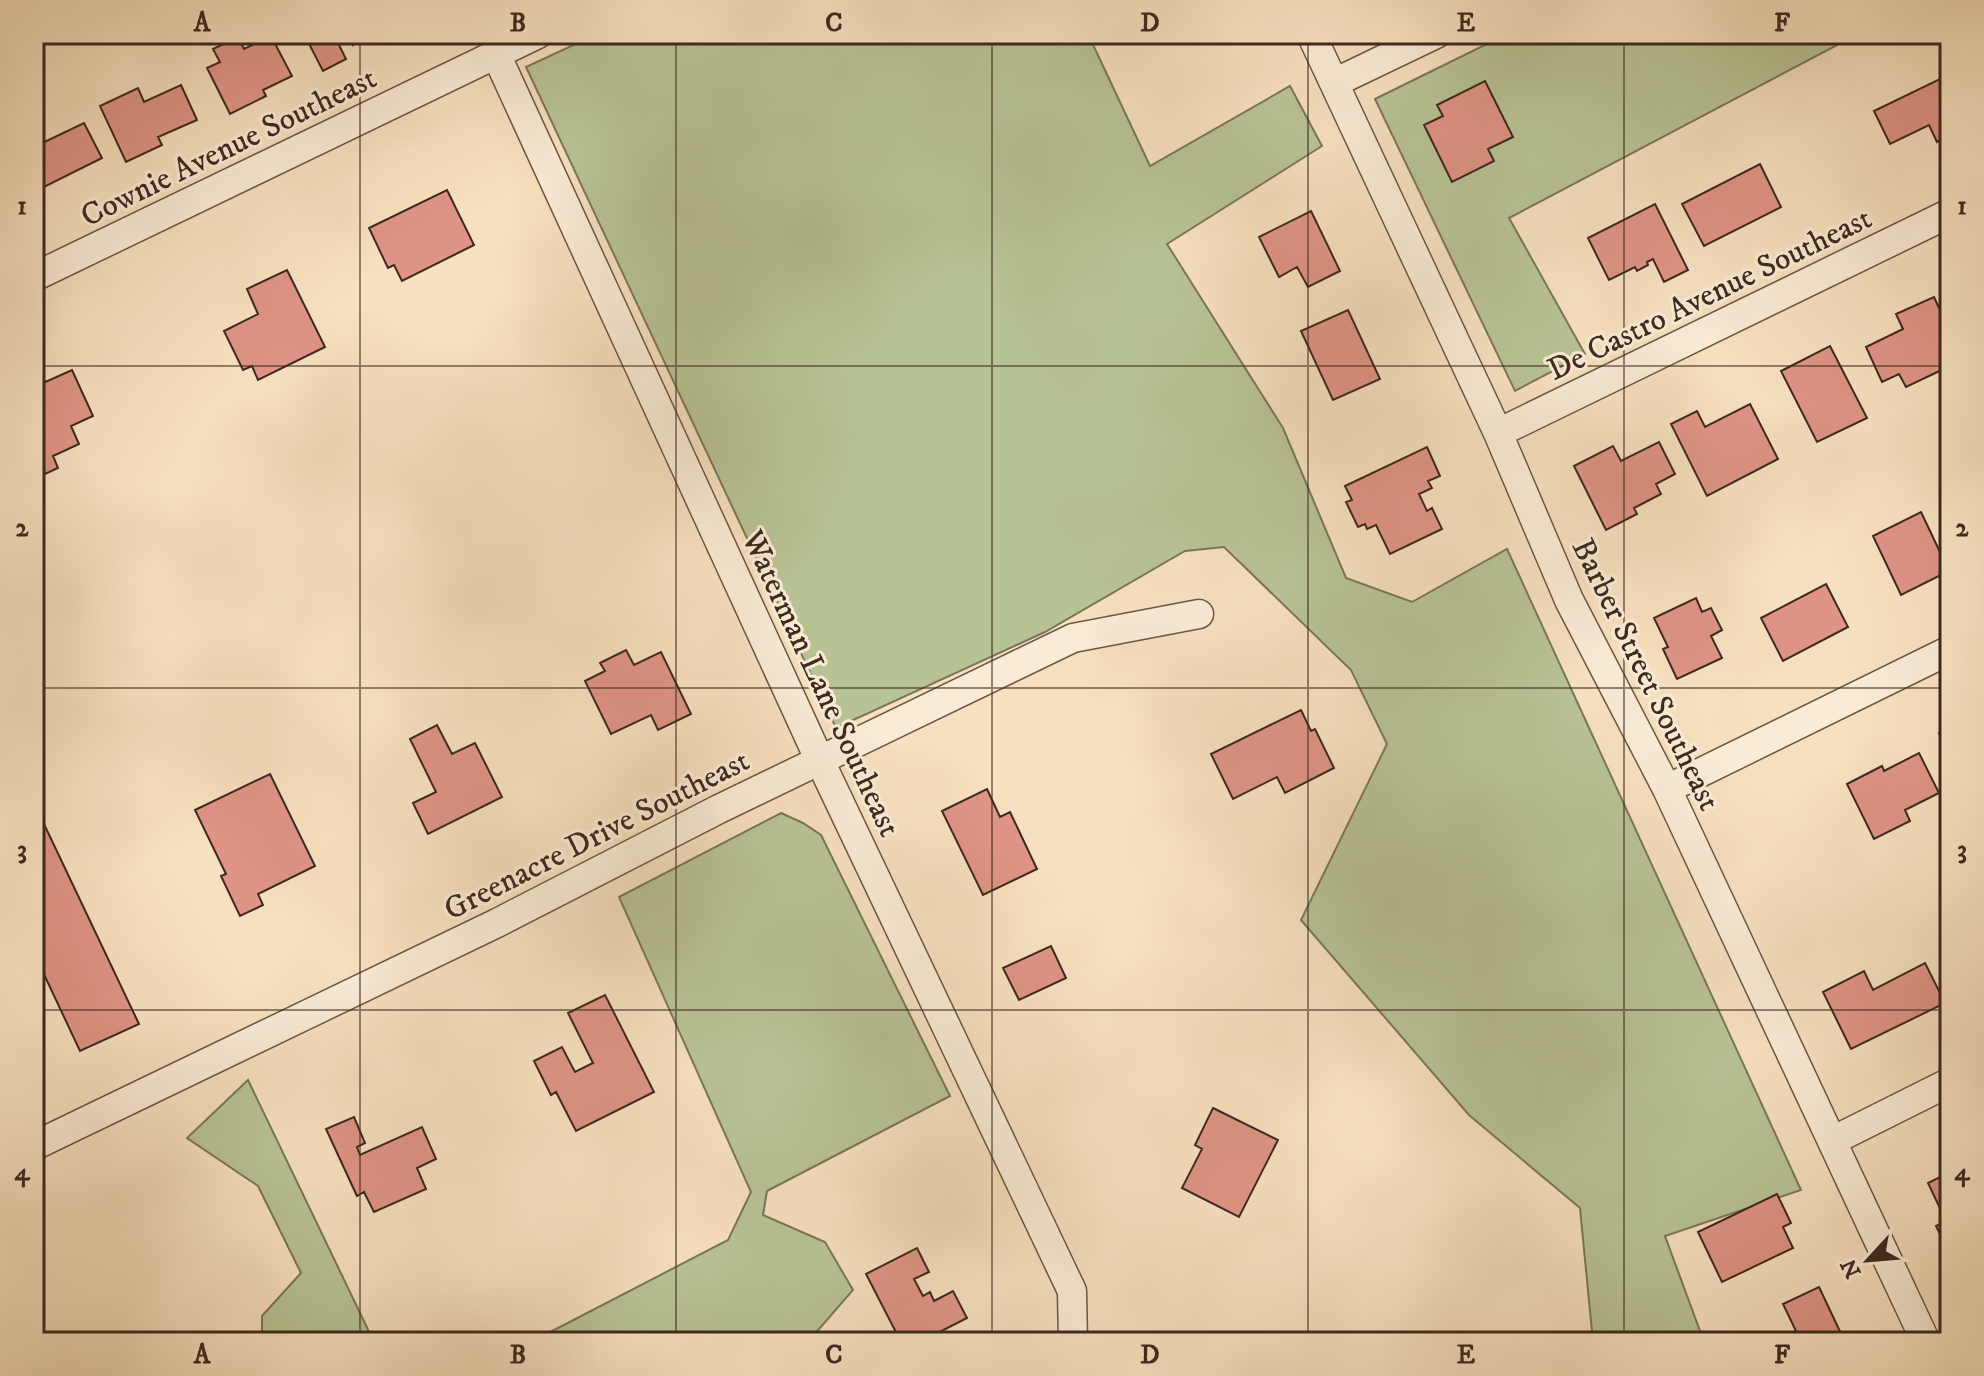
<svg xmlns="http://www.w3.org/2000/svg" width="1984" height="1376" font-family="'IM FELL DW Pica',serif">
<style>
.green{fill:#b8c395;stroke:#7b765a;stroke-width:2}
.building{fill:#df9485;stroke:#3e291f;stroke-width:2}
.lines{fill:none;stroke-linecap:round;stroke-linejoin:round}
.minor-casing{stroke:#6c5747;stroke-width:31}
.minor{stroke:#faebd5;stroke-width:28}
.grid{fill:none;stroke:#3e291f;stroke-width:2;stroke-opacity:0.55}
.labels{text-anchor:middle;stroke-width:6;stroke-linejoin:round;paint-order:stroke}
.street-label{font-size:32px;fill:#3e291f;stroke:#faebd5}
.neatline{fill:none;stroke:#3e291f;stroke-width:3}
.grid-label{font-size:26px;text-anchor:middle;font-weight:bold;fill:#3e291f}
</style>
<rect width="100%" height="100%" fill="#f7e0bf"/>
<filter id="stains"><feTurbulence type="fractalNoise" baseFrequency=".0025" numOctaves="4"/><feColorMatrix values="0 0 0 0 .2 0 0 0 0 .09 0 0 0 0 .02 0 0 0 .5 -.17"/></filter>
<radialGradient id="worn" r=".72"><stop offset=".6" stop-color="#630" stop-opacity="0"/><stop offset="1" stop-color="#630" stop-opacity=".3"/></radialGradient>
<path class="green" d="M597 34H1088L1150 166 1290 86 1322 146 1167 244 1283 428 1346 578 1412 602 1507 549 1801 1190 1665 1236 1704 1342H1593L1580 1208 1469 1115 1301 920 1387 744 1351 670 1224 547 1185 551 1045 632 836 728 526 67Z
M1507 34H1858L1509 218 1585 354 1515 391 1375 99Z
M781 813 803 823 821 835 950 1096 767 1191 763 1215 825 1242 853 1290 813 1336 814 1342H531L728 1240 751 1192 619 897Z
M248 1080 374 1342H262V1316L301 1273 258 1186 187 1138Z"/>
<path class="building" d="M304 34H363L365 38 353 45 351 39 339 45 346 59 323 71Z
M271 36 292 76 263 90 266 96 230 114 207 68 220 62 213 49 238 37 244 49Z
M1940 79 1950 99V135L1937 142 1929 125 1890 144 1874 111Z
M1485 81 1513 137 1488 149 1494 161 1452 182 1424 125 1443 116 1437 105Z
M181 85 197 120 158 137 162 145 126 162 100 106 138 88 144 102Z
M84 123 102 158 34 192V147Z
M1760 164 1781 207 1704 246 1682 204Z
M447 190 474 245 402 281 394 265 388 268 369 228Z
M1655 204 1688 270 1664 282 1653 259 1647 262 1648 265 1637 271 1635 267 1609 280 1588 238Z
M1311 211 1340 271 1308 287 1297 267 1279 277 1259 237Z
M287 270 325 347 258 380 252 366 243 370 224 331 258 314 247 289Z
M1934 297 1950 332V366L1906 387 1899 374 1882 382 1866 347 1903 329 1896 314Z
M1348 310 1380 379 1333 400 1301 331Z
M1830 346 1867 418 1817 442 1781 371Z
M72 370 93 416 71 426 79 444 53 456 58 468 34 479V387Z
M1750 404 1778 459 1707 496 1671 424 1697 411 1705 427Z
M1659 442 1675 474 1656 484 1661 494 1634 508 1637 514 1606 530 1574 466 1613 446 1621 461Z
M1427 447 1440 476 1428 481 1432 488 1419 494 1427 511 1432 508 1442 529 1390 554 1376 525 1367 529 1365 524 1358 527 1346 502 1352 500 1345 486Z
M1921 512 1949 571 1901 595 1873 536Z
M1826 584 1848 627 1783 661 1761 618Z
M1696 598 1702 612 1711 608 1722 630 1711 636 1722 658 1677 679 1663 649 1668 647 1654 618Z
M626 650 634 665 661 652 691 714 658 730 651 715 611 734 585 681 605 671 600 663Z
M1301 710 1311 731 1315 729 1334 768 1285 793 1277 777 1233 799 1211 754Z
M437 725 452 754 475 743 502 797 428 834 413 803 436 792 410 739Z
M1950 728V756L1939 733Z
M1919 753 1939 793 1905 810 1910 821 1874 839 1847 784 1882 766 1884 771Z
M270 774 315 866 258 894 263 905 240 916 221 876 226 874 195 810Z
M987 789 1000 817 1010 812 1037 869 983 895 942 811Z
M34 803 139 1024 80 1051 34 953Z
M1051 946 1066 978 1019 1000 1003 968Z
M1925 963 1945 1003 1851 1049 1823 992 1864 971 1873 990Z
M605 995 654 1092 576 1131 556 1092 551 1095 534 1061 562 1047 575 1072 593 1063 568 1013Z
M1213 1108 1278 1140 1239 1217 1182 1188 1202 1149 1195 1145Z
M354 1117 365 1143 357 1147 360 1155 422 1127 436 1159 417 1168 426 1189 374 1212 364 1192 357 1196 326 1129Z
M1950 1172V1255L1936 1226 1946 1221 1928 1183Z
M1777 1194 1791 1223 1783 1227 1793 1248 1722 1282 1698 1232Z
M917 1248 929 1272 914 1279 923 1296 930 1292 934 1301 953 1291 967 1318 920 1342H901L866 1274Z
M1819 1287 1845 1342H1789L1786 1336 1796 1331 1783 1304Z"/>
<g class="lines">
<defs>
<path id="minor" d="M1311 34 1498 433 1569 600 1667 789 1926 1342
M496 54 820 761 1072 1291 1073 1342
M1334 83 1436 34
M34 277 538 34
M1498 433 1950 213
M1667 789 1950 650
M1832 1141 1950 1082
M34 1146 497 923 719 809 1073 638 1199 614"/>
</defs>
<use href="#minor" class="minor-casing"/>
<use href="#minor" class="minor"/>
</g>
<path class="grid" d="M360 34V1342M676 34V1342M992 34V1342M1308 34V1342M1624 34V1342M34 366H1950M34 688H1950M34 1010H1950"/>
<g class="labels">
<g class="street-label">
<text transform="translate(228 146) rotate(-26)" y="11">Cownie Avenue Southeast</text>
<text transform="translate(1709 293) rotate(-26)" y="11">De Castro Avenue Southeast</text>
<text transform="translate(1647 674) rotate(64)" y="11">Barber Street Southeast</text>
<text transform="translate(822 683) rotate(65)" y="11">Waterman Lane Southeast</text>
<text transform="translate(596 834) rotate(-27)" y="11">Greenacre Drive Southeast</text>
</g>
</g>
<rect width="1984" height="1376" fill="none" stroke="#f7e0bf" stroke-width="88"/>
<g transform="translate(1868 1260) rotate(244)" stroke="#faebd5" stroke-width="6" paint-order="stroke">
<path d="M0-6L14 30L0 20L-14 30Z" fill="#3e291f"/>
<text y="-12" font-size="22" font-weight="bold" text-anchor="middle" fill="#3e291f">N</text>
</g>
<rect x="44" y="44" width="1896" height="1288" class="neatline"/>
<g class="grid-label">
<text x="202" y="31">A</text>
<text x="518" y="31">B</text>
<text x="834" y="31">C</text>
<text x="1150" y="31">D</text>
<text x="1466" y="31">E</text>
<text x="1782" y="31">F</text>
<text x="22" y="214">1</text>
<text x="1962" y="214">1</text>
<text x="22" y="536">2</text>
<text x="1962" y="536">2</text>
<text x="22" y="858">3</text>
<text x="1962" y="858">3</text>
<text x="22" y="1180">4</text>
<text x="1962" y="1180">4</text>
<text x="202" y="1363">A</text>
<text x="518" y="1363">B</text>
<text x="834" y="1363">C</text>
<text x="1150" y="1363">D</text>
<text x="1466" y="1363">E</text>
<text x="1782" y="1363">F</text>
</g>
<rect width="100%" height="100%" filter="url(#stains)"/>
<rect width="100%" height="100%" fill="url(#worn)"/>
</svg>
